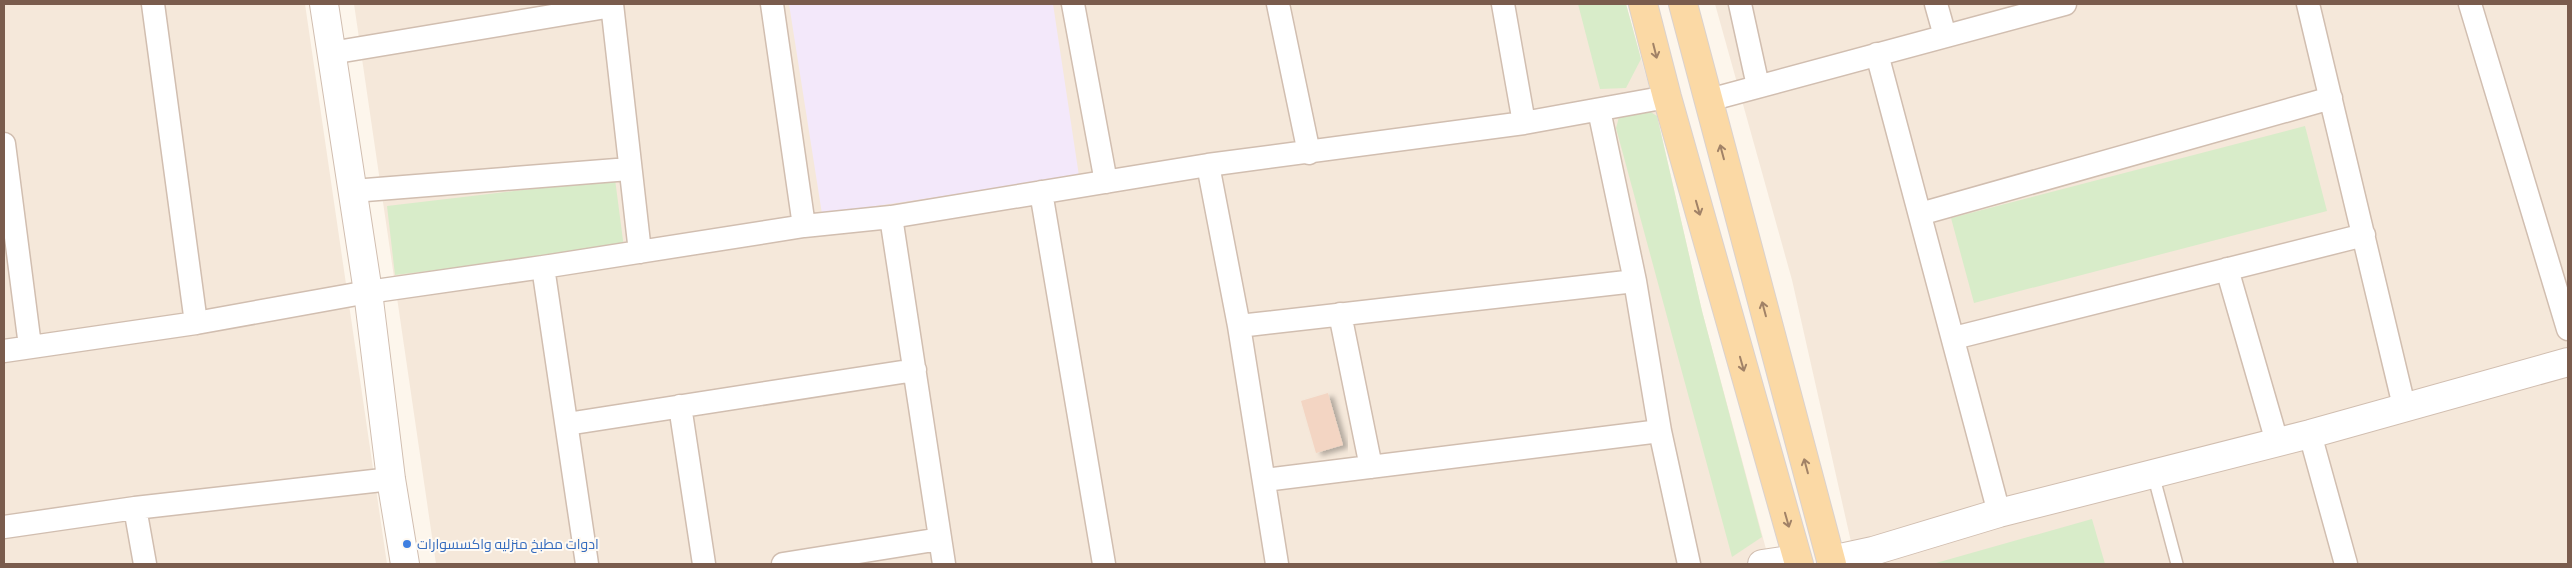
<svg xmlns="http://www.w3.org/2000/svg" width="2572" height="568" font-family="Manrope,Cairo,sans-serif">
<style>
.residential{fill:#f5e8da}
.education{fill:#f3e8fa}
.green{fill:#d8ecc9}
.building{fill:#f3d5c3;filter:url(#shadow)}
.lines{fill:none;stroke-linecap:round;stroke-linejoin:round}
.service-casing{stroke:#d1beb0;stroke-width:14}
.minor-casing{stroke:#d1beb0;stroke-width:25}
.tertiary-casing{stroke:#d1beb0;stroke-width:30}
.primary-casing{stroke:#dad1cd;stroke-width:30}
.service{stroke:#fff;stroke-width:11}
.minor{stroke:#fff;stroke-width:22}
.tertiary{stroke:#fff;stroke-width:28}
.primary{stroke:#fbd9a5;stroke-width:28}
.oneway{stroke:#a18267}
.shop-dot{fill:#3f7fe0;stroke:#fffaf3;stroke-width:2}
.labels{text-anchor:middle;stroke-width:4;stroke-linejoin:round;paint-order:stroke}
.shop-label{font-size:14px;fill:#366cbe;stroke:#fffaf3;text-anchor:start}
</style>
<defs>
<filter id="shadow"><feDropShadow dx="5.5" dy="3" stdDeviation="2.5" flood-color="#0004"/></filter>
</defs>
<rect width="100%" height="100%" fill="#fdf6ec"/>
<path class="residential" d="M4 4H305L387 564H4Z
M354 4H1626L1657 116 1702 311 1770 564H436Z
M1715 4H2568V564H1856L1792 280Z"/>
<path class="education" d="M789 4H1053L1079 176 822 214Z"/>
<path class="green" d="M1578 4H1626L1641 59 1626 88 1600 89Z
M1649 111 1657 116 1702 311 1762 537 1732 557 1616 128 1619 117Z
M2305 126 2327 211 1974 303 1951 218Z
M615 179 624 248 395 275 387 206Z
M2092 519 2105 564H1937L1936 563Z"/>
<path class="building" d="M1328 393 1343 445 1316 453 1301 401Z"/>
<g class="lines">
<defs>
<path id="service" d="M2153 474 2177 564"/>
<path id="minor" d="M153 4 196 323
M612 4 640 252
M772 4 804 226
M1073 4 1106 182
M1278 4 1309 153
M1503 4 1524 123
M1740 4 1758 86
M1936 4 1945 36
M2308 4 2404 406
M2470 4 2568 329
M331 53 612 6
M1877 54 1999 513
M1709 100 2065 4
M1599 110 1635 281 1660 431 1689 564
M4 144 30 346
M1208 165 1239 326 1277 564
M353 191 629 169
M1041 192 1104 564
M1920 214 2331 98
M891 217 944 564
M543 267 587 564
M2227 269 2277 442
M1340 314 1371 467
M1239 326 1635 281
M1954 338 2364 235
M4 351 196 323 368 292 543 267 804 226 891 217 1208 165 1524 123 1667 97
M680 406 704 564
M567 424 915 370
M2310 434 2346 564
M1265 480 1660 431
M135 508 145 564
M4 527 135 508 391 479
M783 564 940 539"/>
<path id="tertiary" d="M324 4 368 292 391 479 405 564
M1831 560 1873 551 1999 513 2310 434 2568 362
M1762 564 1797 559"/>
<path id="primary" d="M1643 4 1667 97 1799 564
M1683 4 1832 564"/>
</defs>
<use href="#service" class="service-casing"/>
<use href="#minor" class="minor-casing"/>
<use href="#tertiary" class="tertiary-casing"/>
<use href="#primary" class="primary-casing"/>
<use href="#service" class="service"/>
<use href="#minor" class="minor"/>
<use href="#tertiary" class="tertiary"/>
<use href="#primary" class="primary"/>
</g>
<defs><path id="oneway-shaft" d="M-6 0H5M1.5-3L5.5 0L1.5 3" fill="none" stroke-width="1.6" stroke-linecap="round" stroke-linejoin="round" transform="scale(1.25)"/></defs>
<g class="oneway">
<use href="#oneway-shaft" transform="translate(1655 51) rotate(76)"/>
<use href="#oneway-shaft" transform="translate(1722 152) rotate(-105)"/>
<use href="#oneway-shaft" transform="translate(1698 208) rotate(74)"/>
<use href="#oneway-shaft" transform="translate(1764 309) rotate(-105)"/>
<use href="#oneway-shaft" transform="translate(1742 364) rotate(74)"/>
<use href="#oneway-shaft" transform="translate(1806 466) rotate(-105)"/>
<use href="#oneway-shaft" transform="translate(1787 520) rotate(74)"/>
</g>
<circle class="shop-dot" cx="407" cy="544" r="5"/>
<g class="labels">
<g class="shop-label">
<text x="417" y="549">ادوات مطبخ منزليه واكسسوارات</text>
</g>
</g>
<rect width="2572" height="568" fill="none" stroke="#7a5c4d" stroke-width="10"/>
</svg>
